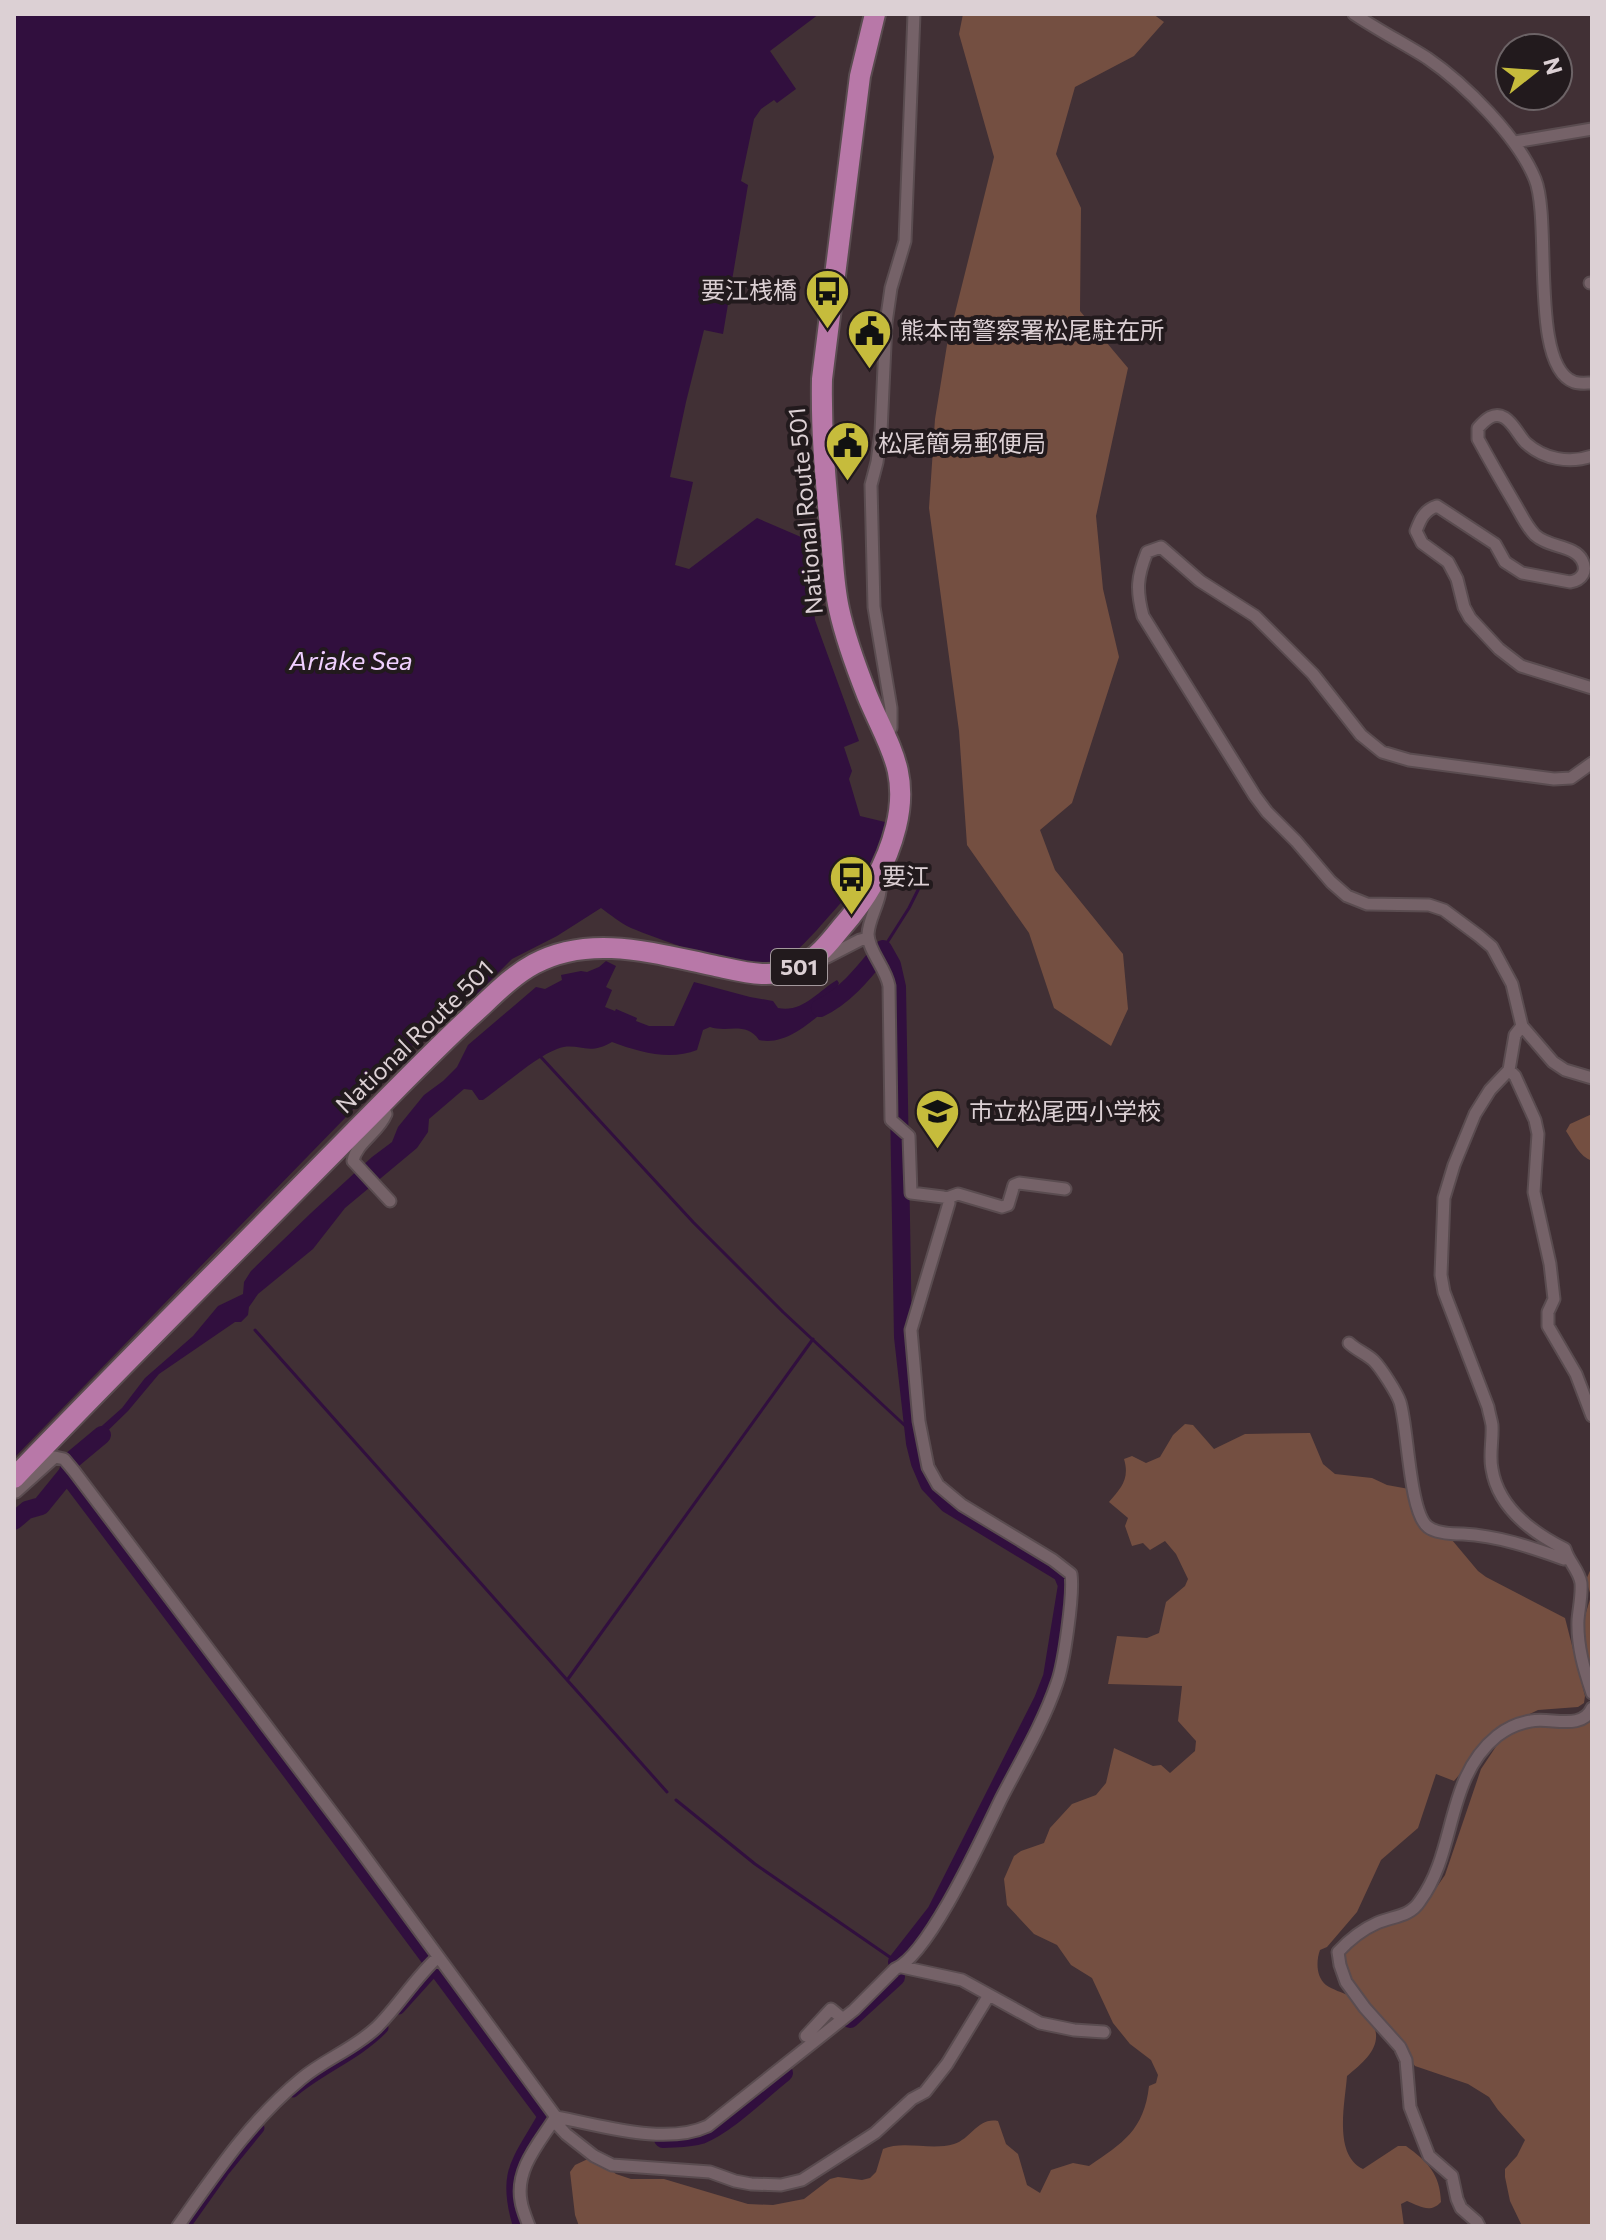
<svg xmlns="http://www.w3.org/2000/svg" width="1606" height="2240" font-family="Commissioner,'Noto Sans JP',sans-serif">
<style>
.green{fill:#744f41}
.water{fill:#310f3e}
.lines{fill:none;stroke-linecap:round;stroke-linejoin:round}
.stream{stroke:#310f3e;stroke-width:3}
.canal{stroke:#310f3e;stroke-width:11}
.river{stroke:#310f3e;stroke-width:18}
.street-casing{stroke:#5a4c50;stroke-width:15}
.highway-casing{stroke:#5a4c50;stroke-width:24}
.street{stroke:#756268;stroke-width:11}
.highway{stroke:#b878a8;stroke-width:20}
.labels{text-anchor:middle;stroke-width:8;stroke-linejoin:round;paint-order:stroke}
.shield{fill:#221a1d;stroke:#a4999d;stroke-width:2}
.shield-label{font-size:22px;font-weight:bold;fill:#dcd0d4}
.poi-label{font-size:24px;fill:#dcd0d4;stroke:#221a1d;text-anchor:start}
.street-label{font-size:24px;fill:#dcd0d4;stroke:#221a1d}
.water-label{font-size:26px;font-style:italic;fill:#f0d0ff;stroke:#221a1d}
</style>
<rect width="100%" height="100%" fill="#413035"/>
<path class="green" d="M963 14H1153L1164 22 1134 56 1075 87 1056 154 1081 208 1080 311 1128 368 1096 516 1103 589 1119 657 1072 803 1040 830 1055 870 1123 954 1128 1009 1111 1046 1054 1008 1029 933 967 845 959 731 929 508 935 419 947 345 994 157 959 34Z
M1592 1114V1161C1579 1156 1574 1143 1566 1131L1570 1124Z
M1185 1424 1193 1425 1214 1449 1245 1434 1310 1433 1323 1464 1335 1474 1372 1478 1387 1485 1409 1489 1429 1533 1452 1540 1478 1571 1486 1577 1565 1618 1585 1696 1584 1703 1578 1707 1538 1710 1498 1729 1454 1781 1436 1774 1418 1828 1381 1860 1357 1912 1327 1947 1320 1950C1316 1961 1316 1977 1326 1985 1333 1990 1342 1992 1349 1996 1357 2001 1362 2007 1367 2014 1388 2041 1369 2058 1347 2076 1345 2103 1333 2155 1363 2169L1398 2146H1406C1428 2162 1440 2174 1441 2202 1430 2214 1420 2206 1407 2201L1401 2204 1404 2226H579L575 2215 570 2172 575 2165 590 2158 597 2159 616 2174 631 2179H664L748 2204 773 2205 804 2199 830 2179 838 2177 862 2180 870 2178 876 2172 883 2149C903 2140 931 2151 954 2144 971 2139 978 2117 998 2121L1006 2144 1018 2154 1027 2185 1040 2193 1051 2170 1073 2163 1089 2166C1123 2143 1144 2130 1149 2086L1156 2083 1158 2075 1151 2060 1130 2044 1113 2023 1092 1978 1071 1965 1057 1945 1034 1934 1007 1905 1004 1879 1014 1856 1021 1851 1044 1843 1050 1828 1072 1804 1096 1795 1106 1783 1114 1748 1153 1766 1161 1765 1170 1773 1195 1751 1196 1741 1178 1721 1182 1686 1108 1684 1117 1636 1147 1638 1159 1633 1166 1602 1185 1586 1188 1579 1176 1554 1165 1541 1150 1550 1143 1543 1132 1546 1125 1526 1128 1518 1109 1502C1121 1488 1130 1479 1124 1459L1132 1456 1146 1463 1160 1457 1173 1435Z
M1592 1566V1675L1581 1629 1591 1596 1586 1580Z
M1549 1716 1580 1724 1592 1721V2226H1522L1510 2201 1505 2177V2169L1517 2156 1525 2140 1498 2110 1489 2097 1468 2084 1415 2066 1352 1979 1341 1947 1398 1915 1426 1903 1445 1875 1481 1769 1505 1733Z"/>
<path class="water" d="M14 14H819L770 51 796 89 777 103 774 100 761 109 754 119 741 181 748 185 723 334 704 330 686 402 670 477 693 482 675 565 689 569 757 518 801 537 808 538 815 620 859 741 844 747 852 771 849 779 860 816 885 822C889 847 865 877 848 895 831 913 803 949 784 960 756 977 661 940 631 928 620 923 611 915 601 908L557 936 512 959 476 995 441 1015 345 1118 14 1458Z
M606 961 616 966 606 987 612 990 605 1007 615 1011 616 1009 637 1018 636 1021 649 1026H674L694 982 750 997 773 1001 778 1008C803 1013 818 991 837 980L839 983 835 993 839 998C818 1015 789 1047 759 1040 746 1021 728 1033 710 1027L703 1030 697 1050C670 1061 639 1052 612 1042 587 1057 578 1041 557 1049 537 1056 502 1087 483 1100H479L472 1090 464 1089 429 1119 428 1132 417 1148 345 1208 313 1249 258 1294 249 1307 248 1315 241 1322H235L159 1374 128 1411 86 1452 83 1450 95 1432 122 1408 145 1378 193 1336 218 1306 243 1294 244 1282 251 1271 311 1213 372 1157 392 1142 398 1127 424 1095 443 1081 457 1067 468 1045 536 987 545 989 562 980 561 975 581 971 587 972 599 967Z"/>
<g class="lines">
<path class="stream" d="M883 949 909 908 924 878
M540 1056 693 1222 783 1312 914 1434
M255 1330 667 1792
M568 1679 813 1339
M676 1800 755 1864 897 1962"/>
<path class="canal" d="M399 2009 436 1968
M293 2092C321 2068 357 2055 383 2028
M185 2226 224 2171 259 2128"/>
<path class="river" d="M820 1008C846 996 865 971 883 949L892 965 897 987 903 1337 915 1443 920 1463 929 1484 948 1504 1062 1573 1067 1585 1052 1677 1043 1700 936 1912 897 1962
M67 1474 296 1778 546 2115 545 2120C520 2164 506 2173 522 2226
M14 1521 27 1510 41 1506 67 1474 72 1460 102 1435
M850 2019 896 1977
M663 2139C676 2138 689 2139 701 2135 727 2125 761 2091 784 2073"/>
<defs>
<path id="street" d="M1354 14C1378 30 1403 43 1427 58 1465 84 1518 137 1535 179 1552 220 1529 366 1574 382 1579 384 1587 383 1592 383
M1515 142 1592 129
M1590 283H1592
M1592 456C1569 464 1544 459 1526 443 1519 436 1514 424 1505 418 1494 411 1485 420 1478 428V439C1490 461 1502 482 1515 504 1521 514 1526 526 1535 535 1549 548 1574 545 1582 560 1588 571 1582 580 1570 582L1522 573 1505 562 1495 544 1437 506C1424 510 1420 520 1416 531L1422 543 1448 562 1457 579 1464 607 1470 618 1499 649 1521 666 1592 688
M886 735 891 728V708L874 607 871 485 877 462 881 432 886 323 891 288 905 241 914 14
M1592 763 1571 778 1554 779 1409 760 1382 752 1361 735 1313 674 1255 616 1200 581 1161 547 1147 552C1137 577 1136 590 1143 616L1255 796 1267 812 1296 841 1331 882 1347 896 1367 904 1429 905 1444 910 1479 936 1492 947 1512 984 1522 1026 1553 1062 1565 1070 1592 1078
M820 954 827 957 860 940 868 938
M1522 1026 1515 1035 1509 1070 1490 1090 1475 1114 1454 1165 1444 1198 1441 1275 1444 1292 1488 1407C1489 1413 1491 1419 1492 1425 1493 1440 1489 1455 1492 1469 1498 1507 1533 1533 1565 1549 1568 1561 1579 1570 1581 1583 1582 1595 1579 1608 1578 1620 1577 1646 1584 1669 1592 1693
M1509 1070 1515 1076 1535 1120 1538 1134 1534 1192 1550 1264 1554 1299 1548 1312V1326L1576 1374 1592 1416
M382 1104 386 1114C379 1132 356 1143 353 1161L390 1201
M947 1198 958 1194 1002 1207 1008 1205 1014 1185 1019 1183 1065 1189
M1349 1343C1356 1350 1367 1354 1374 1361 1381 1368 1397 1393 1400 1402 1408 1427 1409 1513 1428 1527 1436 1533 1453 1534 1463 1534 1499 1536 1530 1547 1564 1559L1567 1555
M14 1491 16 1492 55 1457 64 1459 74 1471 352 1839 556 2117C601 2125 665 2146 708 2126L854 2010 895 1969C929 1955 983 1836 1001 1799 1020 1762 1043 1724 1057 1683 1064 1664 1074 1594 1071 1574L1053 1560 962 1505 938 1485 928 1467 919 1421 911 1330 949 1203 947 1198 943 1197 911 1193 909 1136 891 1120 889 986C886 968 868 951 868 934 869 915 885 896 879 878
M902 1967 962 1980 1040 2023 1074 2030 1104 2032
M806 2036 831 2009 843 2019
M554 2121 566 2134 594 2156 612 2165 710 2172 735 2181 751 2184 781 2185 802 2180 875 2133 912 2099 925 2092 947 2064 989 1995
M178 2226C215 2174 251 2120 301 2079 325 2059 354 2049 377 2027 399 2005 415 1978 438 1957
M529 2226C526 2218 522 2209 521 2201 515 2169 540 2142 555 2118
M1479 2226 1477 2222 1461 2208 1457 2199 1452 2176 1429 2156 1410 2107 1406 2060 1400 2047 1365 2008 1346 1982 1340 1965 1338 1952C1350 1939 1361 1930 1377 1923 1393 1916 1410 1917 1420 1901 1457 1851 1445 1778 1497 1736 1506 1729 1519 1723 1531 1721 1551 1717 1582 1731 1592 1708"/>
<path id="highway" d="M14 1478C126 1361 241 1247 354 1132 393 1093 431 1053 471 1016 491 998 510 977 534 964 590 934 653 953 711 965 741 971 770 981 799 967 817 958 829 943 841 928 866 900 887 864 896 827 910 770 887 744 867 695 856 667 845 637 839 609 833 582 833 554 830 527 825 476 821 430 822 379L860 76 875 14"/>
</defs>
<use href="#street" class="street-casing"/>
<use href="#highway" class="highway-casing"/>
<use href="#street" class="street"/>
<use href="#highway" class="highway"/>
</g>
<defs>
<symbol id="bus-pin" viewBox="-11 -11 22 30"><path d="M0 17L-7.5 6A9.5 9.5 0 1 1 7.5 6Z" fill="#c6bc3c" stroke="#221a1d"/><path d="M-5-6H5V4H4V6H2V4H-2V6H-4V4H-5ZM-3.5-4V0h7V-4ZM-3.5 1.2v1.5H-2V1.2ZM2 1.2v1.5H3.5V1.2Z" fill="#111"/></symbol>
<symbol id="civic-pin" viewBox="-11 -11 22 30"><path d="M0 17L-7.5 6A9.5 9.5 0 1 1 7.5 6Z" fill="#c6bc3c" stroke="#221a1d"/><path d="M-.6-6.5H3V-4.5H.6V-3L4-1V1h2V6H-6V1h2V-1L-.6-3ZM-1.2 2.5V6h2.4V2.5Z" fill="#111"/></symbol>
<symbol id="school-pin" viewBox="-11 -11 22 30"><path d="M0 17L-7.5 6A9.5 9.5 0 1 1 7.5 6Z" fill="#c6bc3c" stroke="#221a1d"/><path d="M0-5L7-2L0 1L-7-2ZM-4 1L0 2.5L4 1V4Q0 6-4 4Z" fill="#111"/></symbol>
</defs>
<g fill-rule="evenodd">
<use href="#bus-pin" x="802" y="266" width="51" height="69"/>
<use href="#civic-pin" x="844" y="306" width="51" height="69"/>
<use href="#civic-pin" x="822" y="418" width="51" height="69"/>
<use href="#bus-pin" x="826" y="852" width="51" height="69"/>
<use href="#school-pin" x="912" y="1086" width="51" height="69"/>
</g>
<g class="labels">
<rect class="shield" x="771" y="949" width="56" height="36" rx="6"/>
<g class="shield-label">
<text x="799" y="975">501</text>
</g>
<g class="poi-label">
<text x="797" y="299" text-anchor="end">要江桟橋</text>
<text x="900" y="339">熊本南警察署松尾駐在所</text>
<text x="878" y="452">松尾簡易郵便局</text>
<text x="882" y="885">要江</text>
<text x="969" y="1120">市立松尾西小学校</text>
</g>
<g class="street-label">
<text transform="translate(806 511) rotate(-95)" y="8">National Route 501</text>
<text transform="translate(415 1037) rotate(-44)" y="8">National Route 501</text>
</g>
<g class="water-label">
<text x="351" y="670">Ariake Sea</text>
</g>
</g>
<rect width="1606" height="2240" fill="none" stroke="#dcd0d4" stroke-width="32"/>
<g transform="translate(1534 72) rotate(73)"><circle r="38" fill="#221a1d" stroke="#6c6366" stroke-width="2"/>
<path d="M0-6L14 30L0 20L-14 30Z" fill="#c6bc3c"/>
<text y="-12" font-size="22" font-weight="bold" text-anchor="middle" fill="#dcd0d4">N</text>
</g>
</svg>
